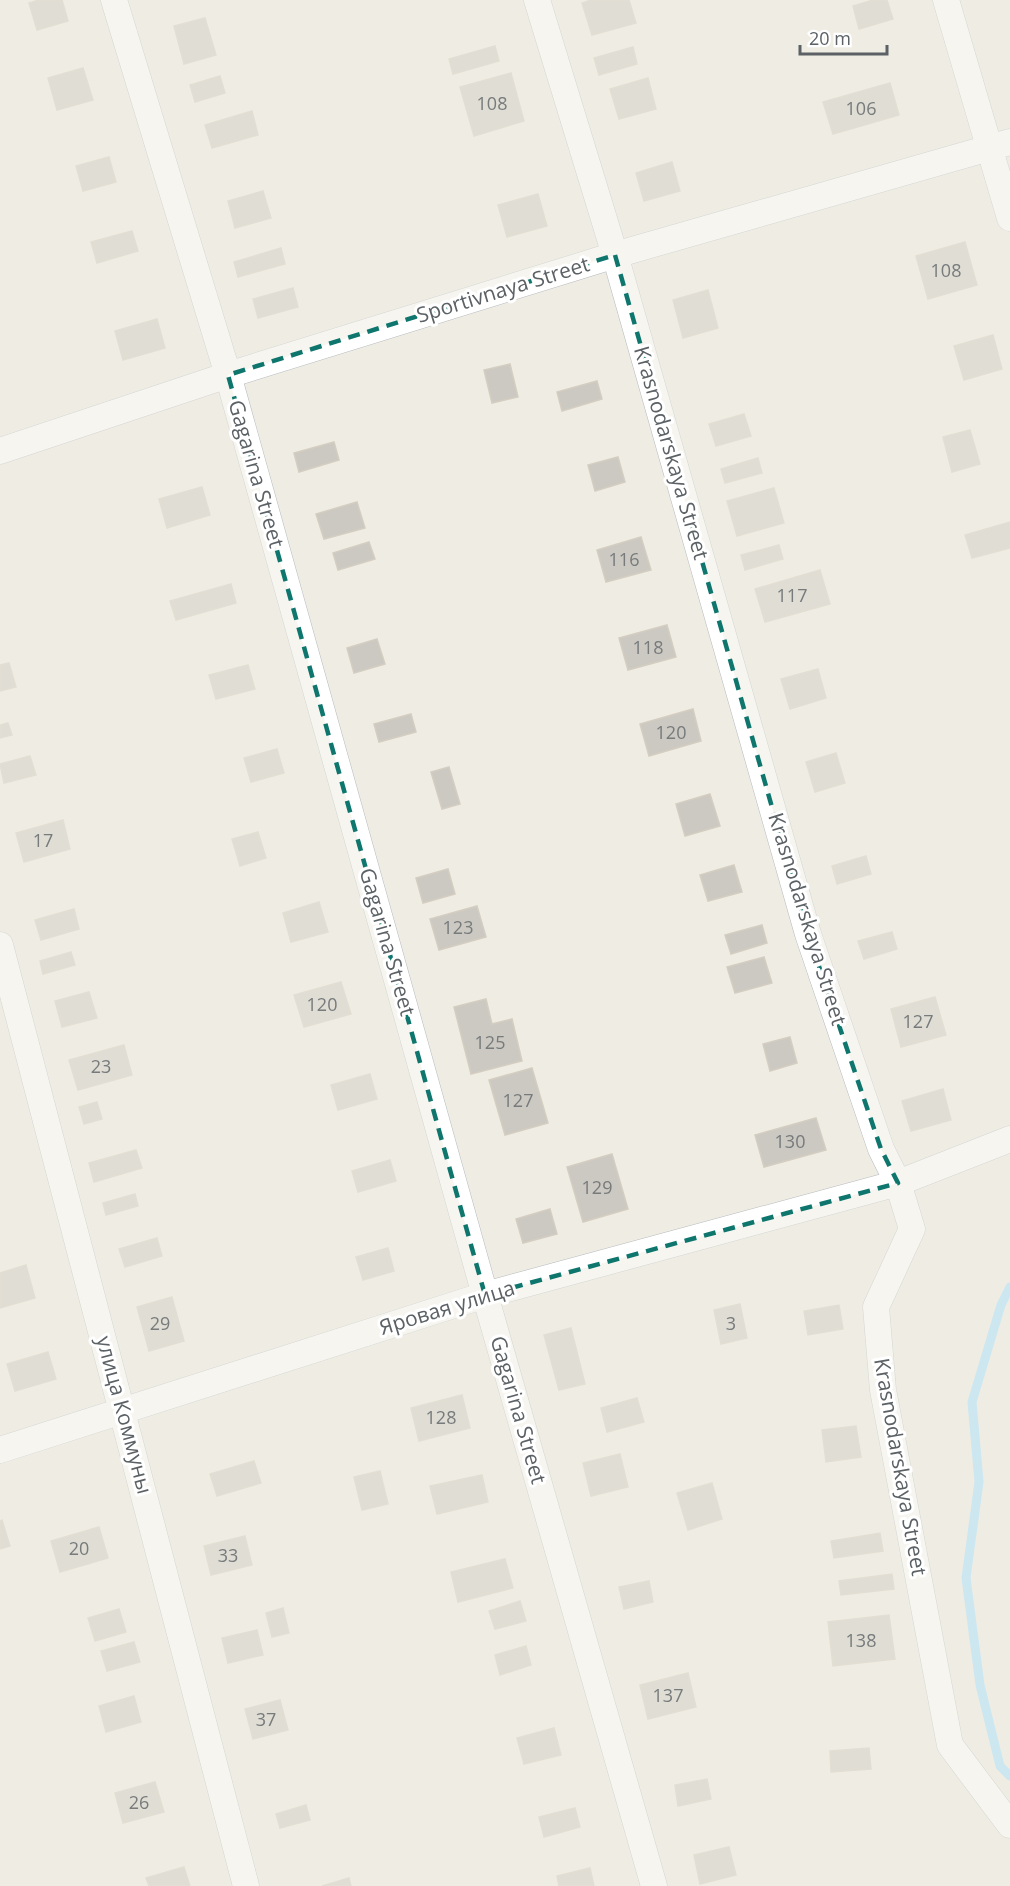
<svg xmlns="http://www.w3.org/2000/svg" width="1010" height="1886" font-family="'Open Sans',sans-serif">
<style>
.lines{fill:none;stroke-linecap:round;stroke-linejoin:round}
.stream{stroke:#a4dfff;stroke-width:9}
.building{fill:#ccc9c2;stroke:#d4cdc1;stroke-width:1.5}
.minor-casing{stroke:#b6babe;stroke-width:27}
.minor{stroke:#fff;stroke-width:26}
.marked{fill:none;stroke:#0f766e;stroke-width:4.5;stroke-dasharray:12 8;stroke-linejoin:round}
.labels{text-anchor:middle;stroke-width:6;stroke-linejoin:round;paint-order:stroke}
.number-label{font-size:18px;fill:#777b7c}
.street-label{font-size:21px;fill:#5b6165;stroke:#fff}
</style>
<rect width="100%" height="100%" fill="#efece3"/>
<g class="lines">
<path class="stream" d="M1010 1287 1001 1305 972 1402 979 1482 966 1578 980 1685 1000 1766 1010 1776"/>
</g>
<path class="building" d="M39 0H62L68 21 37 30 29 3Z
M591 0H629L636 23 592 35 582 3Z
M873 0H887L893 19 859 29 853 6Z
M205 18 216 55 184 64 174 26Z
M495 46 499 61 453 74 449 59Z
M633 47 637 64 599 75 594 58Z
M83 68 93 100 57 110 48 78Z
M511 73 524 121 474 136 460 87Z
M220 76 225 93 195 102 190 85Z
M648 78 656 109 619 119 610 89Z
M890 83 899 115 833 134 823 102Z
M252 111 258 135 212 148 205 125Z
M109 157 116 182 83 191 76 166Z
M672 162 680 191 644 201 636 173Z
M263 191 271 218 235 228 228 201Z
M538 194 547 226 507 237 498 205Z
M132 231 138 251 97 263 91 242Z
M965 242 977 285 928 299 916 256Z
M281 248 285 264 238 277 234 262Z
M293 288 298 307 258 318 253 299Z
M708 290 718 328 683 338 673 300Z
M157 319 165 348 123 360 115 331Z
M993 335 1002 369 964 380 954 346Z
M510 364 518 397 492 403 484 370Z
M597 381 602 399 562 411 557 392Z
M744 414 751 436 716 446 709 424Z
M970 430 980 464 952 472 943 437Z
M334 442 339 460 299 472 294 453Z
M618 457 625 482 595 491 588 465Z
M758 458 762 473 725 483 721 469Z
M202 487 210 515 167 528 159 499Z
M774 488 784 523 737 536 727 501Z
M357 502 365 528 324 539 316 514Z
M1010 522V548L972 558 965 535Z
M641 537 651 570 606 582 597 550Z
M369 542 375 559 338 570 333 553Z
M779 545 783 559 745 570 741 555Z
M820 570 830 604 765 622 755 589Z
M231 584 236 603 176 620 170 601Z
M667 625 676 657 628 670 619 638Z
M377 639 385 664 354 673 347 648Z
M9 663 16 687 0 691V665Z
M248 665 255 689 216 699 209 675Z
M818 669 826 698 790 709 781 679Z
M693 709 701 741 649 756 640 724Z
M411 714 416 732 379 742 374 724Z
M8 723 12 735 0 738V725Z
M277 749 284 773 251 782 244 758Z
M836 753 845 783 815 792 806 762Z
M30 756 36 775 4 783 0 764Z
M449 767 460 804 442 809 431 772Z
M710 794 720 826 685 836 676 804Z
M63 820 70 849 24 862 16 833Z
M258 832 266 858 240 866 232 839Z
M866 856 871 874 837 884 832 866Z
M734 865 742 892 708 901 700 875Z
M448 869 455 894 423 903 416 878Z
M319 902 328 932 291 942 283 913Z
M477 906 486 937 439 950 430 919Z
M74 909 79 929 41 940 35 920Z
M762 925 767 943 731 954 725 935Z
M892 932 897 949 864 959 858 941Z
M71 952 75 965 43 974 40 961Z
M764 957 772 983 735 993 727 967Z
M341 982 351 1014 304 1027 294 995Z
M89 992 97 1018 62 1027 55 1001Z
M935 997 946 1035 901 1047 891 1009Z
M486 999 492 1024 512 1019 522 1061 471 1074 454 1007Z
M790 1037 797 1063 770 1071 763 1044Z
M124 1045 132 1075 78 1090 69 1060Z
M532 1068 548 1123 505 1135 489 1080Z
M370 1074 377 1099 338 1110 331 1085Z
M943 1089 951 1120 911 1131 902 1101Z
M97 1102 102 1119 84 1124 79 1107Z
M816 1118 826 1150 764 1167 755 1135Z
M136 1150 142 1168 94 1182 89 1163Z
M612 1154 628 1209 583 1222 567 1167Z
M390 1160 396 1181 358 1192 352 1171Z
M135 1194 138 1206 106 1215 103 1203Z
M550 1209 557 1234 523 1243 516 1219Z
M157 1238 162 1256 125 1267 119 1249Z
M388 1248 394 1271 363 1280 356 1257Z
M26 1265 35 1298 0 1308V1273Z
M172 1297 184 1341 149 1351 137 1307Z
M740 1304 747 1338 721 1344 714 1310Z
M839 1305 843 1329 808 1335 804 1311Z
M571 1328 585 1384 559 1390 544 1335Z
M48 1352 56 1379 15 1391 7 1364Z
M462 1395 470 1428 419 1441 411 1408Z
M637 1398 644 1422 607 1432 601 1408Z
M856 1426 861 1457 826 1462 822 1430Z
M620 1454 628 1487 591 1496 583 1463Z
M254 1461 261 1483 217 1496 210 1474Z
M380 1471 388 1504 362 1510 354 1477Z
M482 1475 488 1502 437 1514 430 1486Z
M712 1483 722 1519 688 1530 677 1493Z
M2 1520 10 1546 0 1549V1521Z
M99 1527 108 1558 60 1572 51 1541Z
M880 1533 883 1551 834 1558 831 1541Z
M245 1536 252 1565 211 1575 204 1546Z
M505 1559 513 1588 458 1602 451 1572Z
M892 1574 894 1589 841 1595 839 1581Z
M649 1581 653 1602 624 1609 619 1587Z
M520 1601 526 1621 495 1629 489 1611Z
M283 1608 289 1633 272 1637 266 1613Z
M119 1609 126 1632 95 1641 88 1618Z
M889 1615 895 1659 833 1666 828 1622Z
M257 1630 263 1655 228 1663 222 1638Z
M134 1642 140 1662 107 1671 101 1651Z
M526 1646 531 1665 500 1675 495 1655Z
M688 1673 696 1707 648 1719 640 1685Z
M134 1696 141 1722 106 1732 99 1706Z
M280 1700 288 1730 253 1739 245 1709Z
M554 1728 561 1755 524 1764 517 1738Z
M869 1748 871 1769 831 1772 830 1751Z
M707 1779 711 1799 678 1806 675 1785Z
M155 1782 164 1812 123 1823 115 1793Z
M306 1805 310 1820 280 1828 276 1814Z
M575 1808 580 1827 544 1837 539 1817Z
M729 1847 736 1875 700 1884 694 1855Z
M184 1867 190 1886H149L146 1878Z
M590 1868 594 1886H559L557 1876Z
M349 1878 351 1886H322Z"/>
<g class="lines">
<defs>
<path id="minor" d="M114 0 228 375 485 1295 654 1886
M537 0 615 255 808 934 881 1149 898 1183 912 1229 876 1307 883 1390 950 1745 1010 1825
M946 0 1010 218
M0 451 228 375 615 255 1010 142
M0 945 246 1886
M0 1450 485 1295 898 1183 1010 1139"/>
</defs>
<use href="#minor" class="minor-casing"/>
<use href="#minor" class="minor"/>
</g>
<path d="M0 0H1010V1886H0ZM615 255 808 934 881 1149 898 1183 485 1295 228 375Z" fill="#efece3" fill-opacity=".55" fill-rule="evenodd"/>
<path class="marked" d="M615 255 808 934 881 1149 898 1183 485 1295 228 375Z"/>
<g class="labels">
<g class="number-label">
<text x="492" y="110">108</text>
<text x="861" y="115">106</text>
<text x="946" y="277">108</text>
<text x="624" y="566">116</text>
<text x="792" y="602">117</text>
<text x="648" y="654">118</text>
<text x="671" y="739">120</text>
<text x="43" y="847">17</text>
<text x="458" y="934">123</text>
<text x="322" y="1011">120</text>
<text x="918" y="1028">127</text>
<text x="490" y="1049">125</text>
<text x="101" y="1073">23</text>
<text x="518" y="1107">127</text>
<text x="790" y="1148">130</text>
<text x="597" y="1194">129</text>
<text x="160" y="1330">29</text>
<text x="731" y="1330">3</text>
<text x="441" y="1424">128</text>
<text x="79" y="1555">20</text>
<text x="228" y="1562">33</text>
<text x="861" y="1647">138</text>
<text x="668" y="1702">137</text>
<text x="266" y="1726">37</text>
<text x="139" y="1809">26</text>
</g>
<g class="street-label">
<text transform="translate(503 290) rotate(-17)" y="7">Sportivnaya Street</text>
<text transform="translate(671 453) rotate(74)" y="7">Krasnodarskaya Street</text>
<text transform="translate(256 474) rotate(74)" y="7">Gagarina Street</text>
<text transform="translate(807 919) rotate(73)" y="7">Krasnodarskaya Street</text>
<text transform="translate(387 942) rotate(74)" y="7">Gagarina Street</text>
<text transform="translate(447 1308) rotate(-17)" y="7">Яровая улица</text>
<text transform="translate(518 1410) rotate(74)" y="7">Gagarina Street</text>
<text transform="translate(124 1415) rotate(75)" y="7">улица Коммуны</text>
<text transform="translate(900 1467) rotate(80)" y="7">Krasnodarskaya Street</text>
</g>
</g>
<path d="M800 45v9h87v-9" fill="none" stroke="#5b6165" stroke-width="3"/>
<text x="809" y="45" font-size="18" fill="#5b6165" stroke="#ffffff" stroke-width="4.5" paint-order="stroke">20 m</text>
</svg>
